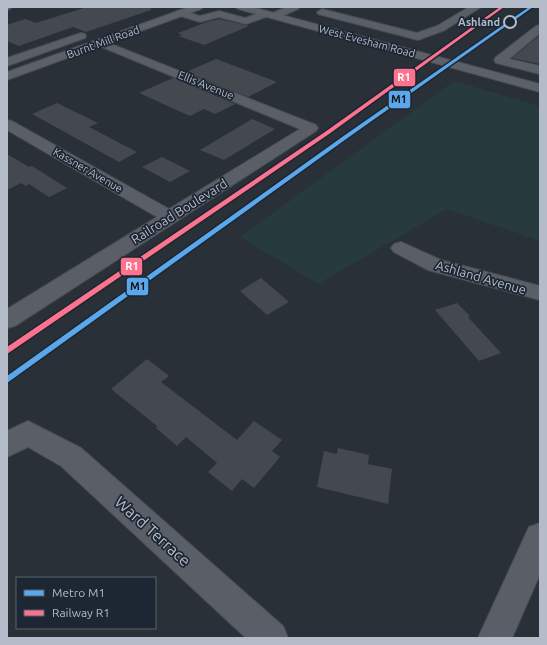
<svg xmlns="http://www.w3.org/2000/svg" width="547" height="645" font-family="Ubuntu,sans-serif">
<style>
.green{fill:#273a3e}
.building{fill:#444950}
.lines{fill:none;stroke-linecap:round;stroke-linejoin:round}
.minor-casing{stroke:#484c53;stroke-width:2}
.major-casing{stroke:#484c55;stroke-width:2}
.minor{fill:#5a5e66;fill-rule:evenodd}
.major{fill:#5c6168;fill-rule:evenodd}
.rail-1-casing{stroke:#1d2633;stroke-width:3}
.rail-1{fill:#fc738d;fill-rule:evenodd}
.metro-1-casing{stroke:#1d2633;stroke-width:3}
.metro-1{fill:#5aa8eb;fill-rule:evenodd}
.stop-dot{fill:#1d2633;stroke:#b4bcc9;stroke-width:2}
.labels{text-anchor:middle;stroke-width:3.5;stroke-linejoin:round;paint-order:stroke}
.far-stop-label{font-size:11px;font-weight:bold;fill:#b4bcc9;stroke:#1d2633;text-anchor:end}
.far-street-label{font-size:11px;fill:#b4bcc9;stroke:#1d2633}
.street-label{font-size:13px;fill:#b4bcc9;stroke:#1d2633}
.near-street-label{font-size:16px;fill:#b4bcc9;stroke:#1d2633}
.line-badge{stroke:#1d2633;stroke-width:1.5}
.badge-label{font-size:11px;text-anchor:middle;font-weight:bold;fill:#fff}
.pale-badge-label{font-size:11px;text-anchor:middle;font-weight:bold;fill:#111}
</style>
<rect width="100%" height="100%" fill="#2a3038"/>
<path class="green" d="M454 81 540 106V241L447 209 318 284 240 237Z"/>
<path class="building" d="M87 7H151V10L86 32 73 27 19 46 7 41V25L25 19 36 23Z
M219 19 249 26 204 45 178 36 182 35 178 33 207 22Z
M540 35V64L512 58Z
M216 59 277 82 248 97 186 72Z
M173 78 235 104 215 114 204 109 190 116 139 93Z
M57 103 98 123 89 127 137 152 119 162 32 114Z
M252 119 275 129 224 160 200 150Z
M7 154 29 167 32 166 67 188 49 197 29 184 26 186 21 183 7 190Z
M162 157 190 171 170 182 142 167Z
M261 278 289 302 267 315 240 291Z
M457 303 470 316 468 317 501 353 479 361 435 310Z
M147 359 169 376 161 382 237 440 254 421 282 440 272 451 280 457 254 488 242 479 232 491 208 472 217 463 186 437 177 446 156 428 157 426 111 389Z
M338 448 369 455 368 464 392 469 388 504 317 487 324 451 337 454Z"/>
<g class="lines">
<defs>
<path id="minor" d="M7 7H13L8 10Z
M287 7H300L298 9 278 18H270L269 16 270 14Z
M469 7H481L445 30 418 40 318 14 317 12 322 9 417 33 437 26Z
M181 10 200 16 219 11 245 18 265 11 270 14 269 16 246 24 219 17 200 22 177 15 176 13 177 11Z
M540 25V33L509 59 540 66V74L496 63 494 60 496 57 536 26Z
M81 33 85 34 86 36 85 38 7 66V58Z
M101 40 316 125 318 128 316 131 15 326 7 328V309L157 217 7 130V120L12 121 169 209 300 129 97 45 95 43 97 41Z
M401 242 441 260 540 286V300L428 270 394 252 391 248 394 244Z
M28 421 81 448 283 626 288 638H246L61 466 28 447 7 457V431Z
M540 523V574L512 638H478L529 527Z"/>
<path id="major" d="M189 7H203L201 9 7 80V72Z
M236 7H252L540 84V92L238 9Z"/>
</defs>
<use href="#minor" class="minor-casing"/>
<use href="#major" class="major-casing"/>
<use href="#minor" class="minor"/>
<use href="#major" class="major"/>
<defs>
<path id="rail-1" d="M500 7H504L329 134 7 354V347L325 132Z"/>
</defs>
<use href="#rail-1" class="rail-1-casing"/>
<use href="#rail-1" class="rail-1"/>
<defs>
<path id="metro-1" d="M529 7H533L349 137 7 383V376L345 135Z"/>
</defs>
<use href="#metro-1" class="metro-1-casing"/>
<use href="#metro-1" class="metro-1"/>
</g>
<circle class="stop-dot" cx="510" cy="22" r="6"/>
<g class="labels">
<g class="far-stop-label">
<text x="500" y="26">Ashland</text>
</g>
<g class="far-street-label">
<text transform="translate(367 41) rotate(15)" y="4">West Evesham Road</text>
<text transform="translate(103 42) rotate(-20)" y="4">Burnt Mill Road</text>
<text transform="translate(206 85) rotate(22)" y="4">Ellis Avenue</text>
<text transform="translate(88 170) rotate(30)" y="4">Kassner Avenue</text>
</g>
<g class="street-label">
<text transform="translate(179 211) rotate(-32)" y="5">Railroad Boulevard</text>
<text transform="translate(481 277) rotate(16)" y="5">Ashland Avenue</text>
</g>
<g class="near-street-label">
<text transform="translate(153 531) rotate(42)" y="6">Ward Terrace</text>
</g>
</g>
<g class="line-badge">
<rect x="393" y="68" width="23" height="19" rx="4" fill="#fc738d"/>
<rect x="388" y="90" width="23" height="19" rx="4" fill="#5aa8eb"/>
<rect x="120" y="257" width="23" height="19" rx="4" fill="#fc738d"/>
<rect x="126" y="277" width="23" height="19" rx="4" fill="#5aa8eb"/>
</g>
<g class="badge-label">
<text x="404" y="81">R1</text>
<text x="132" y="270">R1</text>
</g>
<g class="pale-badge-label">
<text x="399" y="103">M1</text>
<text x="138" y="290">M1</text>
</g>
<rect width="547" height="645" fill="none" stroke="#b4bcc9" stroke-width="16"/>
<rect x="16" y="577" width="140" height="52" fill="#1d2633" stroke="#59626f"/>
<rect x="24" y="590" width="20" height="6" fill="#5aa8eb" stroke="#59626f"/>
<text x="52" y="597" font-size="12" fill="#b4bcc9">Metro M1</text>
<rect x="24" y="610" width="20" height="6" fill="#fc738d" stroke="#59626f"/>
<text x="52" y="617" font-size="12" fill="#b4bcc9">Railway R1</text>
</svg>
